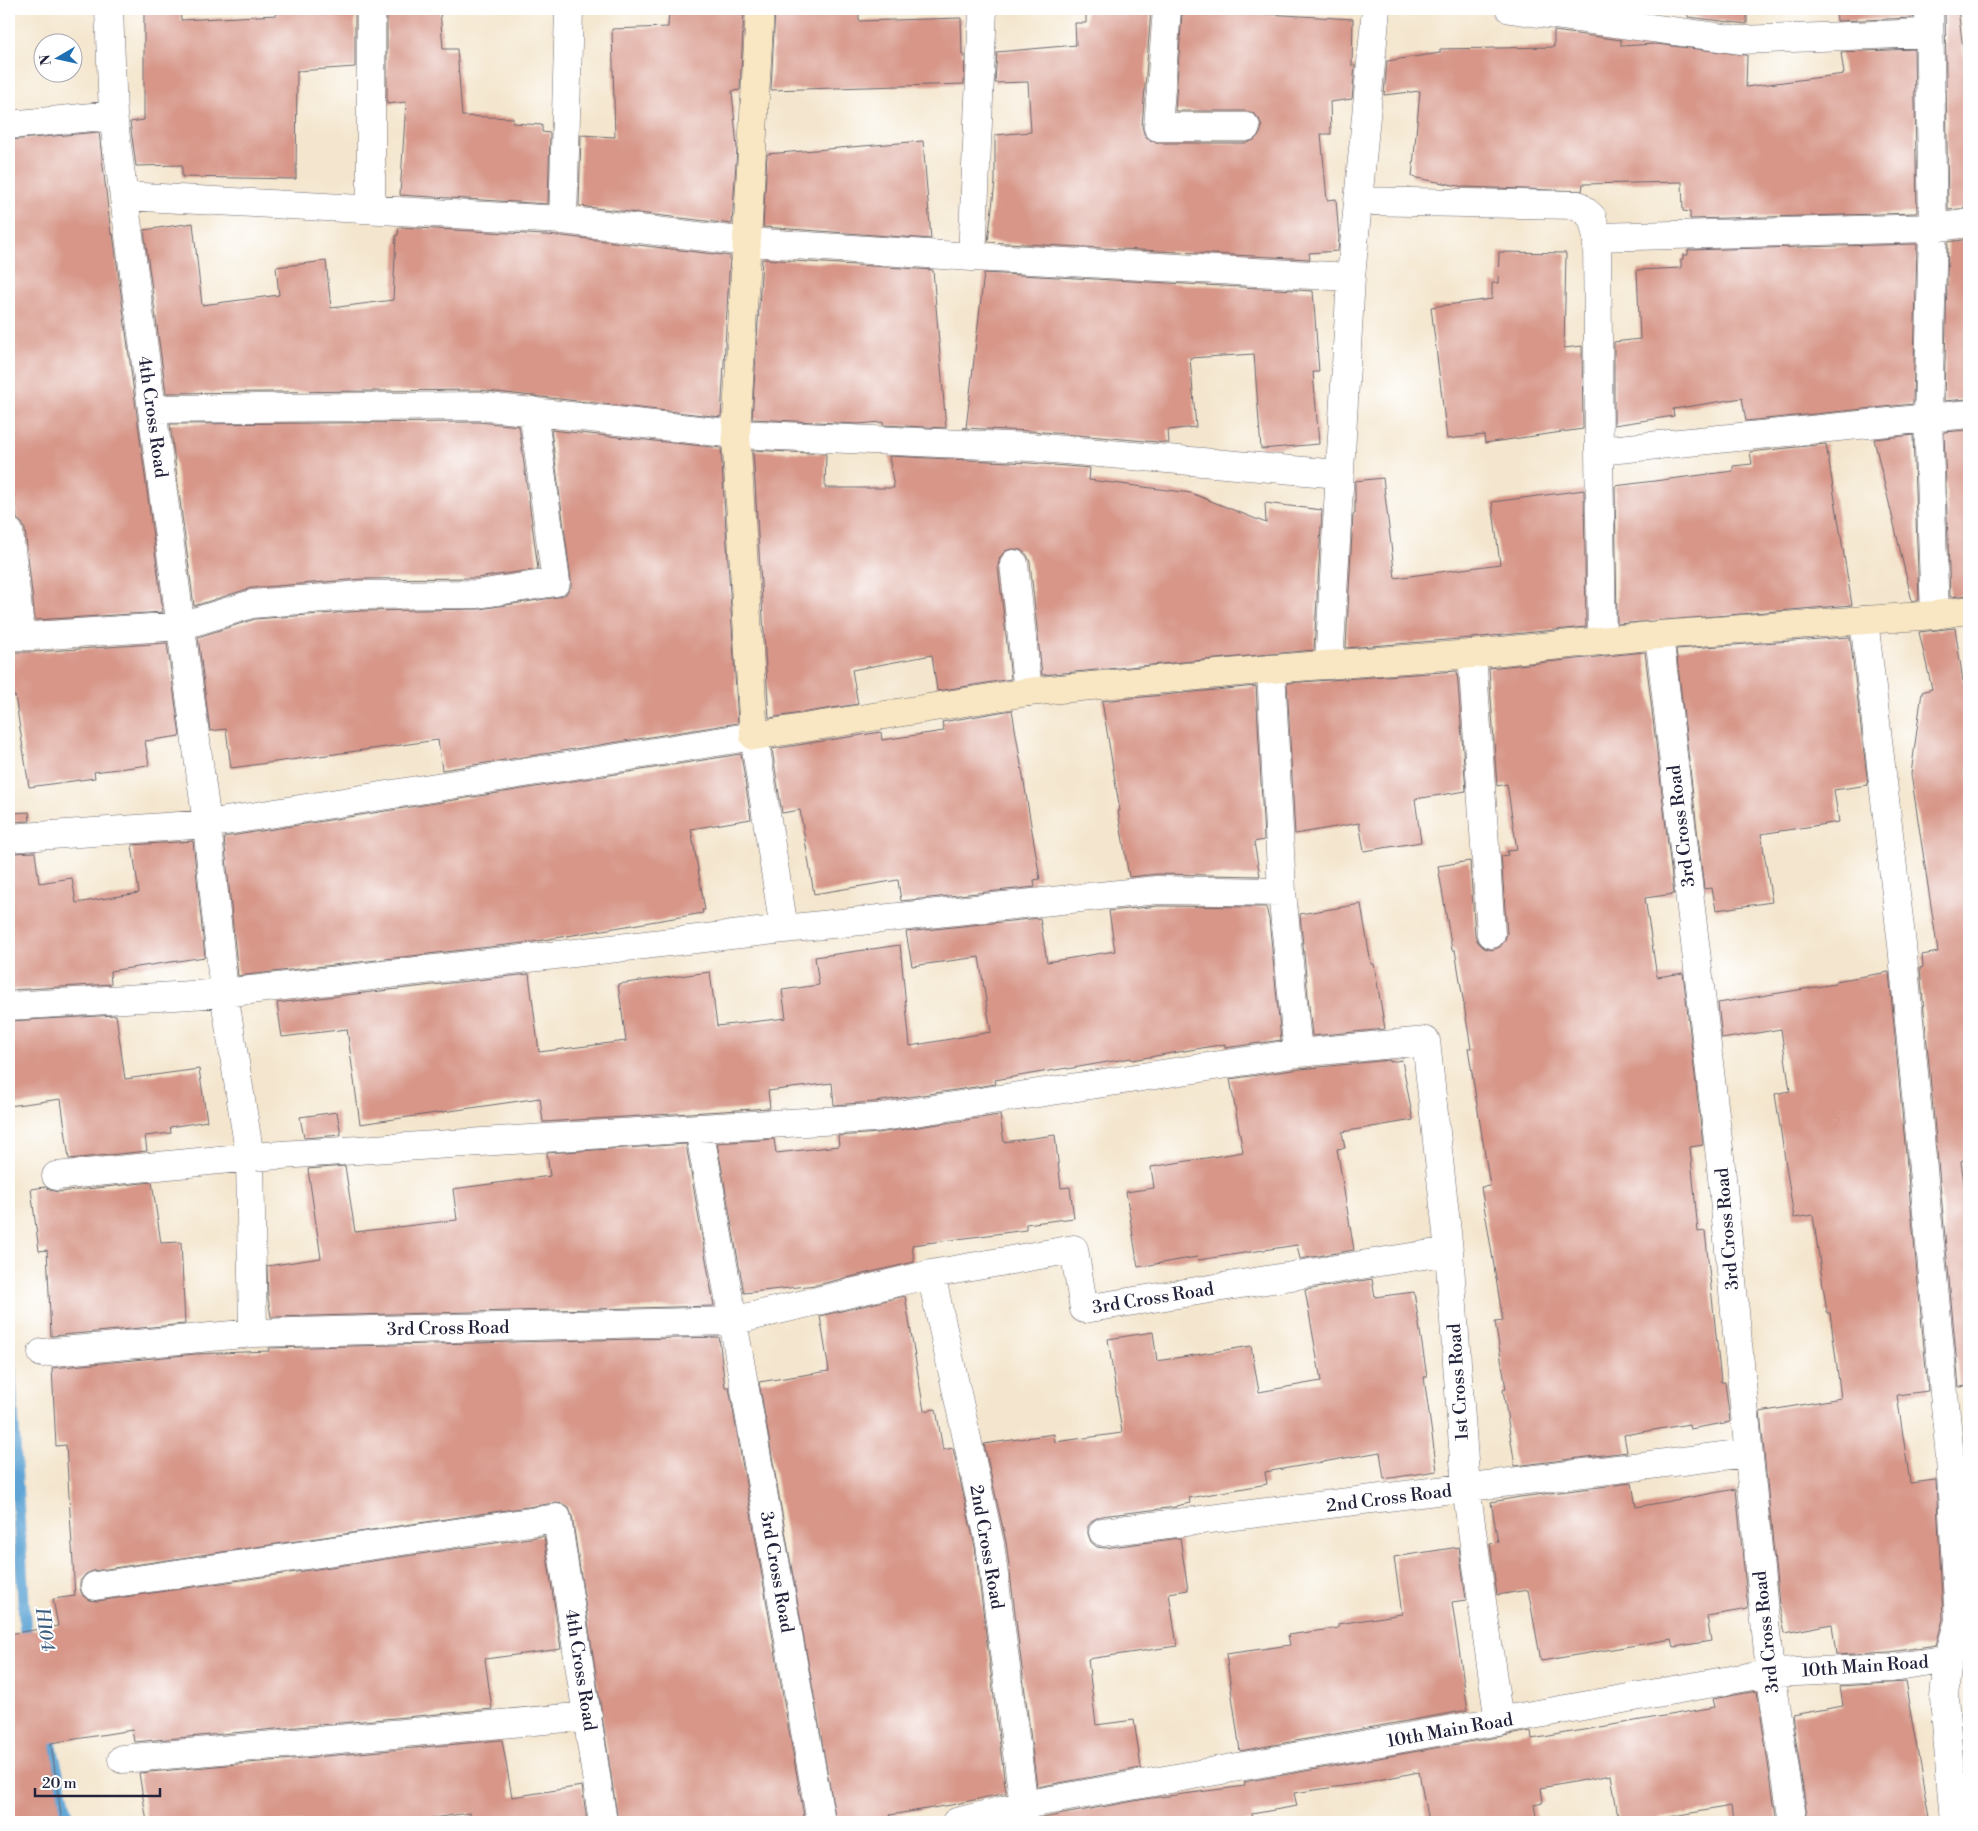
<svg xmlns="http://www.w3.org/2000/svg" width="1978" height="1831" font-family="'Libre Bodoni',serif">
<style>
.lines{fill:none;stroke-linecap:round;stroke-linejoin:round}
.stream{stroke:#5fa4d4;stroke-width:12}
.building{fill:#d79688}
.street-casing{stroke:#6c676e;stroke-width:29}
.secondary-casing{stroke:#6c676e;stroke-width:29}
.street{stroke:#fff;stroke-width:28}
.secondary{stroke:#f9e7c3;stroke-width:28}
.labels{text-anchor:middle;stroke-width:4;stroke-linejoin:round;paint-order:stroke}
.street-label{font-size:18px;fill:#22223b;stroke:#fff}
.water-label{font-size:19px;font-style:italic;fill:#3d5c80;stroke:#fff}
</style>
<rect width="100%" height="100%" fill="#fff"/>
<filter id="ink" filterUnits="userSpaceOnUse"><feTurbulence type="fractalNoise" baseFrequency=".02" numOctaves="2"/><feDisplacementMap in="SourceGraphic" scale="10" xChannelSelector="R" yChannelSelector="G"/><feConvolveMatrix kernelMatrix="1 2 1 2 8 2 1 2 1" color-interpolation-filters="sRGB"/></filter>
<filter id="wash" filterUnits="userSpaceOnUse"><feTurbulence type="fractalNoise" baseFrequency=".0096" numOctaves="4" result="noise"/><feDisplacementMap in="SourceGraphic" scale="20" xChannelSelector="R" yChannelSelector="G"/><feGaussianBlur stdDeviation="1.12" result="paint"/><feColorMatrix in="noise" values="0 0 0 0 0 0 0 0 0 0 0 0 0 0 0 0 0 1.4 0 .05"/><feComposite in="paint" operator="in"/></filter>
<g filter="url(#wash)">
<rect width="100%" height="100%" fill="#f4e6ce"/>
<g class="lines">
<path class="stream" d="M9 1348 25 1628 29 1647
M47 1727 69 1822"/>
</g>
<g id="blocks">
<path class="building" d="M144 9H180L181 20 277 15V9H355V67L297 71 296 179 182 177V165L136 166 130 122 144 120Z
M387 9H440L443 49H457L462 116 513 118V123L542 125V132L550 133 548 204 400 195 406 102 387 104Z
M669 9H744L740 90 732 91 737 148 732 224 579 206 581 135 615 137 612 29 668 27Z
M775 9H859V21L961 18 962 55H965L964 84 771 90Z
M1086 9H1151L1142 126 1144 134 1149 140 1158 143H1246L1254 140 1260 134 1262 127 1259 119 1253 113 1246 111H1175L1182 12 1210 9H1248L1249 13 1353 19 1352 66 1355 65 1352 99 1330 102 1331 134H1321L1327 200 1336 199 1339 237 1338 251 1309 253 1310 259 988 242 995 182V135L1031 132 1028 82 995 83 997 52 1076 45 1075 23H1086Z
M1687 9H1747V24L1688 17Z
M1836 9H1913L1914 18 1837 21Z
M1945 9H1958L1966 73H1969V208L1948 210Z
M1554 31 1621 40V46L1656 44 1747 55 1746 87 1844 74 1841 52 1914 49 1917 213 1690 219V212L1683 211 1682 182 1583 184 1582 191 1464 187 1412 177 1420 91 1384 95 1387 61 1440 53V49L1554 47Z
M99 132 111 234H113L163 612 35 620 25 530 22 523 17 519 9 461V140Z
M923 141 931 239 763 227 767 154Z
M193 223 202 305 279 295 276 267 326 261 331 308 393 300 396 235H398L399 227 562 236 730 256 721 417 479 390 166 393 144 230Z
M1969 239V399L1944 401 1948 242Z
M1917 244 1913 404 1746 421 1742 398 1673 409 1674 416 1614 425V342L1640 339 1637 270 1681 268V259H1683V255H1688V250Z
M1499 252 1566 253 1564 348 1582 346 1583 429 1485 443 1484 435 1447 439 1431 307 1492 299V283H1498Z
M762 259 933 270 946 428 883 425V422L858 424 752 419Z
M984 273 1313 291 1319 372H1313L1319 444 1261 449 1254 354 1190 358 1196 427 1168 430 1169 443 1031 431 963 428H966Z
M478 422 519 426 538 569 477 578 361 579 251 588 194 606 170 424Z
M551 430 721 448 738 723 442 770 438 740 231 768 226 729 210 731 198 637 255 619 362 611 480 609 558 597 566 594 571 587V580Z
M1969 430V595L1950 597 1944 432Z
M1913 435 1919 600 1912 601 1874 439Z
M1826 444 1852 605 1617 624 1615 486 1733 471V466L1752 464 1750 452Z
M753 450 826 454 825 488H894L889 456 1029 463 1090 468 1089 480 1191 493 1266 523 1265 503 1322 510 1314 650 1042 675 1030 562 1027 555 1021 550 1012 549 1005 551 1000 557 998 566 1011 679 937 691 932 655 852 670 858 704 769 718Z
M1383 478 1395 578 1500 564 1492 502 1584 490 1586 627 1471 638 1346 648 1353 514H1355V481Z
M1955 628 1963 681 1969 680V1159L1961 1161 1969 1220V1386L1959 1387 1920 968 1923 967 1922 955 1938 952 1911 774 1922 692 1932 689 1919 632Z
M1850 637 1868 785 1834 790 1839 822 1761 834 1772 902 1716 910 1712 888 1704 889 1676 649Z
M167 643 180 736 145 741 149 765 94 772 95 778 29 787 15 696H9V652H34Z
M1645 652 1674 894 1645 898 1657 977 1683 973 1703 1145 1690 1147 1698 1232 1705 1231 1721 1382H1725L1730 1422 1690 1429 1689 1424 1624 1435 1627 1452 1515 1466 1503 1390 1506 1389 1495 1322 1503 1321 1481 1187 1490 1186 1468 1048H1471L1455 950H1452L1438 866 1470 861 1475 935 1478 942 1484 948 1492 950 1500 947 1505 940 1507 933 1501 856 1508 855 1507 851 1517 850 1507 784 1497 786 1489 668Z
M1457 671 1466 791 1415 799 1421 842 1364 851 1359 823 1295 834 1287 683Z
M1256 686 1264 840 1254 842 1260 876 1157 874 1129 877 1118 811H1120L1102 701Z
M1012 710 1040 879 1034 880 1035 887 901 901 898 880 814 894 800 810 782 813 772 749 881 732 882 740 944 731 942 722Z
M741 754 751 819 691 829 705 910H702L703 913 532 942 238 976 224 837Z
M29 812 30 821 9 822V813Z
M193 841 205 957 110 971 111 984 9 990V853L35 852 39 883 72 878 76 903 139 893 132 845Z
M1361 904 1371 964H1374L1385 1029 1312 1036 1300 914Z
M1158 906 1266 907 1269 919 1281 1040 1225 1048V1044L1132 1060 1131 1058 1067 1069V1068L995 1080 996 1084 874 1102 834 1105 832 1083 768 1091 770 1108 543 1122 540 1098 360 1124 347 1029 282 1037 277 1003 529 974 539 1052 626 1041 618 984 710 972 717 1026 786 1018 782 990 819 985 815 957 900 945 910 1046 991 1032 979 957 912 966 906 932 1040 918 1047 962 1115 951 1109 911Z
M1889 972 1928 1391 1897 1395 1910 1483 1936 1480 1943 1619 1936 1645 1890 1652 1836 1655 1832 1624 1785 1633 1779 1604 1760 1412 1841 1398 1830 1313H1827L1813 1215 1794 1218 1775 1094 1790 1091 1781 1029 1722 1039 1718 1003 1835 984V981Z
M116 1015 125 1079 199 1069 207 1121 170 1127 171 1133 145 1136 147 1151 69 1159 61 1099 9 1106V1021Z
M1390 1060V1062L1402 1060 1413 1120 1342 1132 1345 1148 1337 1149 1354 1250 1300 1259 1297 1245 1198 1260 1197 1257 1138 1267 1126 1192 1154 1188 1151 1167 1243 1152 1230 1079 1300 1069Z
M337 1112 341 1135 304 1138 300 1117Z
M1000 1115 1004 1142 1055 1135 1061 1188 1070 1187 1074 1218 1026 1224V1230L912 1245 914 1262 816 1285 744 1293 717 1143 774 1139 776 1153 839 1146 838 1136 878 1133Z
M686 1144 714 1306 271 1317 268 1298 267 1266 321 1258 308 1169 345 1166 355 1232 457 1220 453 1189 550 1176 547 1153Z
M152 1182 161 1243 181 1242 185 1324 51 1336 47 1250 39 1251 31 1189 45 1187 50 1190 58 1192Z
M1372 1279 1375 1297 1414 1292 1427 1377H1424L1437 1471 1384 1479 1380 1452 1265 1472 1267 1484 1189 1498 1190 1503 1176 1506V1507L1101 1516 1093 1520 1088 1526V1534L1091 1542 1097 1547 1105 1548 1180 1538 1188 1590 1169 1593 1177 1646 1088 1659 1096 1725 1134 1720 1141 1768 1037 1787 1006 1542 984 1444 1054 1434 1055 1442 1122 1433 1108 1339 1153 1332 1157 1361 1251 1346 1259 1392 1321 1381 1305 1290Z
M905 1296 924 1411 936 1409 943 1450 953 1448 975 1547 1006 1793 951 1805 890 1815 892 1822H836L759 1382 829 1371 820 1316Z
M719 1337 725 1387H729L805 1822H618L572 1516 569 1508 563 1504 555 1503 93 1571 86 1574 80 1581V1589L83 1596 89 1600 97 1601 544 1536 561 1649 485 1659 492 1709 134 1742 132 1730 51 1743 62 1822H9V1634L58 1626 53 1599 75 1596 66 1445 56 1446 52 1368 195 1354 269 1351V1348Z
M1632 1483 1636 1507 1736 1489 1748 1609 1707 1616 1711 1641 1674 1647 1672 1639 1541 1661 1528 1590 1497 1595 1490 1543 1498 1542 1491 1502 1520 1497Z
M1459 1547 1466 1600 1452 1602 1468 1710 1240 1751 1226 1654 1290 1645 1288 1635 1338 1628V1624L1402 1614 1394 1557Z
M1905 1682 1930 1822H1808L1792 1715 1843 1706 1840 1686Z
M1757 1691 1777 1822H1733L1731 1806 1641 1822H1619L1611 1775 1541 1788 1543 1802 1534 1804 1537 1822H1428L1419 1772 1357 1784 1294 1793 1297 1806 1252 1814 1253 1822H1043L1042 1818 1145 1799 1245 1786 1244 1782 1531 1731 1532 1739 1715 1707 1713 1699Z
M502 1740 512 1797 582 1786 587 1822H471L470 1813 402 1822H147L139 1773Z"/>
</g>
</g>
<g filter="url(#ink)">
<use href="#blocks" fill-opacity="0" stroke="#6c676e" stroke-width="1"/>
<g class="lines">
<defs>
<path id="street" d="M109 9 113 115 207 824 224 993 250 1157 253 1333
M1167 9 1158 127H1246
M1510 9 1740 40 1929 33
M1929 9 1933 228 1928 418 1935 615
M9 125 113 115
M124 196 563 220 748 242 972 257 1351 277 1329 665
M1358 201 1578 205 1592 217 1597 237
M371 209V9
M563 220 569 9
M972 257 983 9
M1351 277 1376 9
M152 409 479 406 736 434 1030 447 1339 474
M1599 451 1597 237 1933 228 1969 223
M9 532 21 636
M1014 564 1028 692
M1864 620 1902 945 1950 1458 1959 1621 1948 1659 1944 1697 1954 1822
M1659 635 1720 1157 1770 1673 1793 1822
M9 636H33L181 626 252 604 361 595 478 594 556 582 533 411
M1602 640 1599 451 1969 414
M1472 654 1491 934
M1271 669 1282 892 1298 1053
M9 838 207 824 754 736 784 929
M9 1006 224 993 784 929 1157 890 1282 892
M699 1128 821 1822
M56 1176 250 1157 699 1128 876 1118 1298 1053 1426 1041 1449 1251 1466 1488 1499 1722
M931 1274 990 1544 1026 1822
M42 1353 253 1333 732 1321 931 1274 1074 1249 1084 1309 1449 1251
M1103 1532 1747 1453
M95 1586 557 1518 603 1822
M122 1759 588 1716
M956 1822 1023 1805 1770 1673 1892 1668 1948 1659"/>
<path id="secondary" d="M760 9 736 434 754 736 1028 692 1271 669 1472 654 1659 635 1935 615 1969 610"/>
</defs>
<use href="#street" class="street-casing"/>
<use href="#secondary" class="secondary-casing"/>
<use href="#street" class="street"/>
<use href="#secondary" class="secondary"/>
</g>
</g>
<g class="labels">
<g class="street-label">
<text transform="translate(153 417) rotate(82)" y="6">4th Cross Road</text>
<text transform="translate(1681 826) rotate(-97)" y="6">3rd Cross Road</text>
<text transform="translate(1727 1229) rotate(-95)" y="6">3rd Cross Road</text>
<text transform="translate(1153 1298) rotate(-9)" y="6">3rd Cross Road</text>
<text transform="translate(448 1328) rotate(-1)" y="6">3rd Cross Road</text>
<text transform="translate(1458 1382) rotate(-94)" y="6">1st Cross Road</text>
<text transform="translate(1389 1498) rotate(-7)" y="6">2nd Cross Road</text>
<text transform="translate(987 1547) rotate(80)" y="6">2nd Cross Road</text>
<text transform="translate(777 1572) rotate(80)" y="6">3rd Cross Road</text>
<text transform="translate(1766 1632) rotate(-96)" y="6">3rd Cross Road</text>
<text transform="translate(1865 1666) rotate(-4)" y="6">10th Main Road</text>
<text transform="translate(581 1670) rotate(81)" y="6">4th Cross Road</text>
<text transform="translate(1450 1730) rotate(-10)" y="6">10th Main Road</text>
</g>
<g class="water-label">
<text transform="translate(46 1629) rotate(81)" y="7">H104</text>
</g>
</g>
<rect width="1978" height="1831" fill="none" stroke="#fff" stroke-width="30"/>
<g transform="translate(58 58) rotate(261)"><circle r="24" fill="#ffffff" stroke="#a7a7b1"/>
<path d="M0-4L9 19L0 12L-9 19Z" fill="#1f6fb2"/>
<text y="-8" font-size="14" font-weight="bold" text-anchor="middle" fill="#22223b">N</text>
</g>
<path d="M35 1788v8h125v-8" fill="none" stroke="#22223b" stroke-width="2.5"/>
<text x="42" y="1788" font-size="15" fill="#22223b" stroke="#ffffff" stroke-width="4" paint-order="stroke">20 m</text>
</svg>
